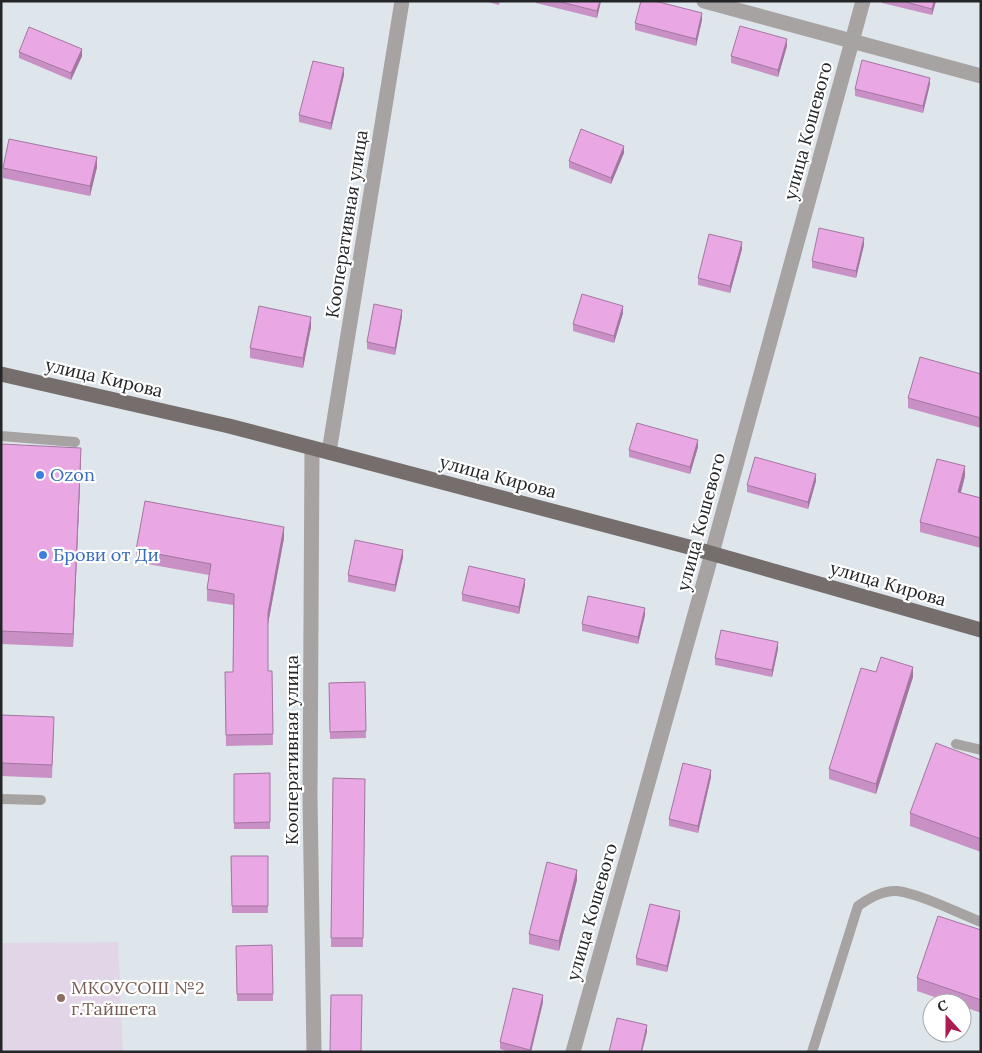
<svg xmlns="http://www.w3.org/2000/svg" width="982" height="1053" font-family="Lora,serif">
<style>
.education{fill:#e2d5e8}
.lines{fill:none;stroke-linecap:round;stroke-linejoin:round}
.service{stroke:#a7a3a2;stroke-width:10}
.minor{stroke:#a7a3a2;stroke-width:15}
.primary{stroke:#756e6c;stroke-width:15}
.wall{fill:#c890c4}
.shaded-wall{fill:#a376a0}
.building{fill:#e9a8e4;stroke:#a376a0}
.shop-dot{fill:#3f7fe0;stroke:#fff;stroke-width:2}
.education-dot{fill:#8d6e63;stroke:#fff;stroke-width:2}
.labels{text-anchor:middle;stroke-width:4.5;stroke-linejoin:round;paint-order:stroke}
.street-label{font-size:18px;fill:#232527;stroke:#fff}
.shop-label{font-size:18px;fill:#366cbe;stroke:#fff;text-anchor:start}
.education-label{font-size:18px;fill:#785e54;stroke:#fff;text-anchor:start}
</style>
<rect width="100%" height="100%" fill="#dee5eb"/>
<path class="education" d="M118 942 123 1052H1V943Z"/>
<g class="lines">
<path class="service" d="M1 436 75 442
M956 744 981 750
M1 799 41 800
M812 1052 858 906C869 898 884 890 897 891 921 894 958 913 981 922"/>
<path class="minor" d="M704 1 981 76
M312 448 310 797 314 1052
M329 452 402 1
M573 1052 712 553 863 1"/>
<path class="primary" d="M1 374 229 426 689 547 981 630"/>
</g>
<path class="wall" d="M484 1H500L499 5Z
M536 1H601L597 18 536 3Z
M882 1H936L932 15 882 3Z
M702 20 696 46 635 30V23Z
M787 46 778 77 731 63V56Z
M19 52 82 56 71 80 19 58Z
M344 75 331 130 299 122V115Z
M930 84 923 113 855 96V89Z
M624 153 611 184 569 168V161Z
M97 167 90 196 3 178V168Z
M864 245 856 278 812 268V261Z
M742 249 730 293 698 285V278Z
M623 313 614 343 573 331V324Z
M402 316 395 355 367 349V342Z
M311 327 303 368 250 358V348Z
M981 374V428L908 408V398Z
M1 444 81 460 73 647 1 644Z
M698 447 690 474 629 457V450Z
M965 476 961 493 981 498V548L920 532V522Z
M816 481 808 509 747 492V485Z
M284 538 268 624V671H272L273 745 226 746 225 672H233V605L207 601V589L209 575 136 562V550Z
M403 557 395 592 348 582V575Z
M525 585 519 614 462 601V594Z
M645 615 638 644 582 631V624Z
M778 649 772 677 715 665V658Z
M876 672 913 677 876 794 829 779V769Z
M365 682 366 738 330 739 329 683Z
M1 715 54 730 52 778 1 776Z
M981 760V852L910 826V813Z
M270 773V829H234V774Z
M711 777 698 833 669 826V819Z
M333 778 365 779 363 947H331Z
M231 856H268V913H232Z
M577 880 559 951 529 944V934Z
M680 918 667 972 636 965V958Z
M981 930V1013L962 1006V1003H952L917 991V978Z
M272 945 273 1001H237L236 946Z
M543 1002 531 1052H510L500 1049V1042Z"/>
<path class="shaded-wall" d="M600 1H601L597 18V11Z
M934 1H936L932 15V9Z
M702 13V20L696 46V39Z
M787 39V46L778 77V70Z
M82 49V56L71 80V73Z
M344 68V75L331 130V123Z
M930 78V84L923 113V106Z
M624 146V153L611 184V178Z
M97 157V167L90 196V186Z
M864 238V245L856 278V271Z
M742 242V249L730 293V286Z
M623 306V313L614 343V336Z
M402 310V316L395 355V348Z
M311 317V327L303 368V358Z
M698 440V447L690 474V467Z
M81 448V460L73 647V634Z
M965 466V476L958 502V492Z
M816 474V481L808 509V502Z
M284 527V538L268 624V613Z
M403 550V557L395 592V585Z
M525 579V585L519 614V607Z
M645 608V615L638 644V637Z
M778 642V649L772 677V670Z
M913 667V677L876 794V784Z
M711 770V777L698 833V826Z
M577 870V880L559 951V941Z
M680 911V918L667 972V966Z
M543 995V1002L531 1052H530Z
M647 1025V1032L642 1052H641Z"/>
<path class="building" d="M557 1H600L597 11Z
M641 1H655L702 13 696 39 635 23Z
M902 1H934L932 9Z
M740 26 787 39 778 70 731 56Z
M29 27 82 49 71 73 19 52Z
M862 60 930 78 923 106 855 89Z
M313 61 344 68 331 123 299 115Z
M581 129 624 146 611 178 569 161Z
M9 139 97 157 90 186 3 168Z
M819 228 864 238 856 271 812 261Z
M709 234 742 242 730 286 698 278Z
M582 294 623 306 614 336 573 324Z
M374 304 402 310 395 348 367 342Z
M259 306 311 317 303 358 250 348Z
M920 357 981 374V418L908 398Z
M637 423 698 440 690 467 629 450Z
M1 444 81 448 73 634 1 631Z
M755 457 816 474 808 502 747 485Z
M937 459 965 466 958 492 981 498V538L920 522Z
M145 501 284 527 268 613V671H272L273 734 226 735 225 672H233L234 594 207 589 211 564 136 550Z
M355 540 403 550 395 585 348 575Z
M469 566 525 579 519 607 462 594Z
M588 596 645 608 638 637 582 624Z
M721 630 778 642 772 670 715 658Z
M881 657 913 667 876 784 829 769 861 668 876 672Z
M365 682 366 731 330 732 329 683Z
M1 715 54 717 52 765 1 763Z
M936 743 981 760V839L910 813Z
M683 763 711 770 698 826 669 819Z
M270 773V822L234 823V774Z
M333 778 365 779 363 938H331Z
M231 856H268V906H232Z
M547 862 577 870 559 941 529 934Z
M650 904 680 911 667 966 636 958Z
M938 916 981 930V1000L917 978Z
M272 945 273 994H237L236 946Z
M513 988 543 995 530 1050 500 1042Z
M331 995H362L361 1052H330Z
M617 1018 647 1025 641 1052H609Z"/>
<g class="shop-dot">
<circle cx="40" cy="475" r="5"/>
<circle cx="43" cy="555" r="5"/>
</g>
<circle class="education-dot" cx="61" cy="998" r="5"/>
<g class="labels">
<g class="street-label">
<text transform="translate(808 131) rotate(-75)" y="6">улица Кошевого</text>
<text transform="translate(347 224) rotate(-81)" y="6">Кооперативная улица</text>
<text transform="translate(104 378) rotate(13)" y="6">улица Кирова</text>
<text transform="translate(498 477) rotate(15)" y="6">улица Кирова</text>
<text transform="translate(701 522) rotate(-75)" y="6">улица Кошевого</text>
<text transform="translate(888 584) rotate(16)" y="6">улица Кирова</text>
<text transform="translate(292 750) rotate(-90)" y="6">Кооперативная улица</text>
<text transform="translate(592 912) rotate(-74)" y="6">улица Кошевого</text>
</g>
<g class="shop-label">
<text x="50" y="481">Ozon</text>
<text x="53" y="561">Брови от Ди</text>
</g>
<g class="education-label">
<text x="71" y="994">МКОУСОШ №2<tspan x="71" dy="21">г.Тайшета</tspan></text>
</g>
</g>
<rect width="982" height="1053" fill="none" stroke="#232527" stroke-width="5"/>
<g transform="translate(947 1018) rotate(339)"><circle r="24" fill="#ffffff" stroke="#a7a8a9"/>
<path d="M0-4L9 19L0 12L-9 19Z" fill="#ad1c51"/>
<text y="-8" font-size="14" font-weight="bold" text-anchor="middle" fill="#232527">С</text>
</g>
</svg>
